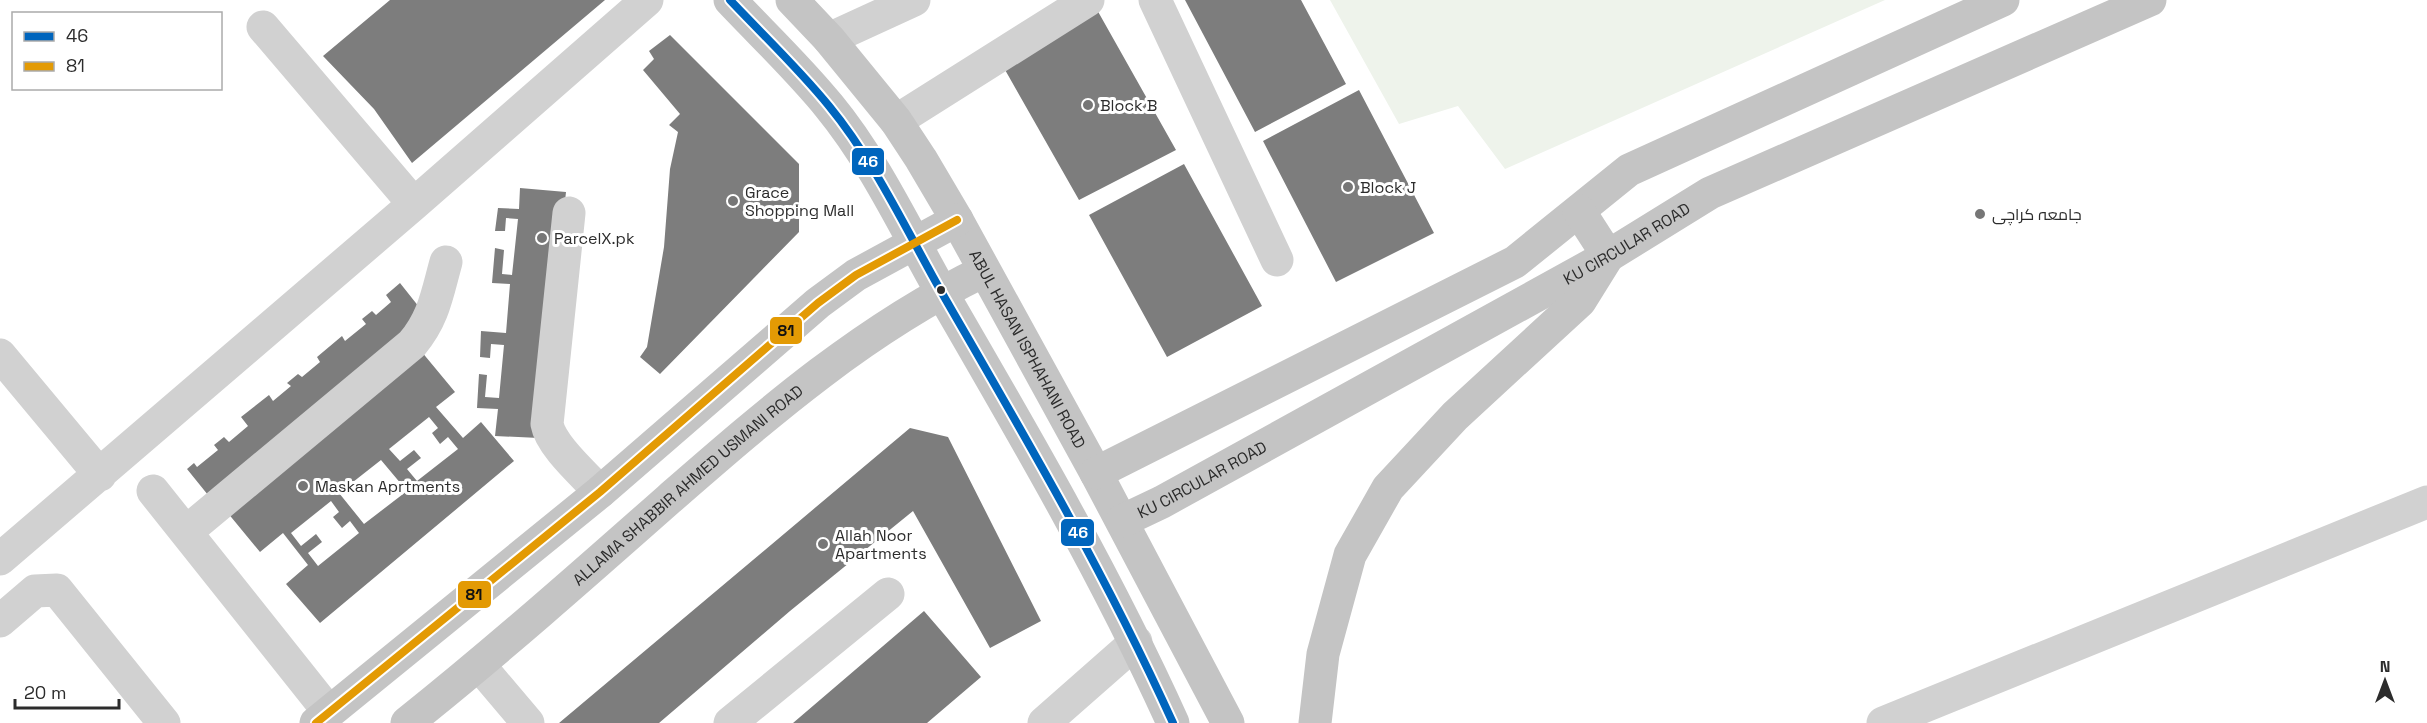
<svg xmlns="http://www.w3.org/2000/svg" width="2427" height="723" font-family="'Space Grotesk',Cairo,sans-serif">
<style>
.green{fill:#eef3eb}
.building{fill:#7d7d7d;fill-rule:evenodd}
.lines{fill:none;stroke-linecap:round;stroke-linejoin:round}
.minor{stroke:#d1d1d1;stroke-width:33}
.major{stroke:#c4c4c4;stroke-width:33}
.bus-1-casing{stroke:#fff;stroke-width:12}
.bus-2-casing{stroke:#fff;stroke-width:12}
.bus-1{stroke:#0065bd;stroke-width:8}
.bus-2{stroke:#e39a04;stroke-width:8}
.poi-dot{fill:#767676;stroke:#fff;stroke-width:2}
.bus-dot{fill:#2c2c2c;stroke:#fff;stroke-width:2}
.labels{text-anchor:middle;stroke-width:6;stroke-linejoin:round;paint-order:stroke}
.poi-label{font-size:16px;fill:#2c2c2c;stroke:#fff;text-anchor:start}
.street-label{font-size:16px;fill:#2c2c2c;stroke:#fff}
.line-badge{stroke:#fff;stroke-width:2}
.badge-label{font-size:16px;text-anchor:middle;font-weight:bold;fill:#fff}
.pale-badge-label{font-size:16px;text-anchor:middle;font-weight:bold;fill:#111}
</style>
<rect width="100%" height="100%" fill="#fff"/>
<path class="green" d="M1330 0H1885L1505 169 1458 106 1399 124Z"/>
<path class="building" d="M390 0H605L412 163 374 109 323 56Z
M1185 0H1301L1346 84 1255 132Z
M1096 8 1176 150 1079 200 1000 61Z
M670 35 799 164V232L660 374 640 357 647 347 664 247 670 169 678 132 669 125 680 114 643 70 654 59 649 51Z
M1359 90 1434 233 1336 282 1263 141Z
M1184 164 1262 306 1167 357 1089 215Z
M520 188 566 192 539 438 495 436 498 409 477 408 479 374 487 375 485 397 499 398 504 345 491 344 490 358 480 357 481 331 506 333 510 284 492 283 495 248 504 250 502 274 512 275 518 219 506 218 505 231H495L498 208 519 209Z
M400 283 427 317 208 495 187 469 194 463 197 467 218 450 214 445 224 437 229 442 248 426 241 417 269 395 273 401 291 386 287 383 298 374 302 377 320 362 317 357 342 336 345 341 366 324 362 319 372 311 376 315 391 302 386 295Z
M421 351 455 392 436 407 463 438 481 422 514 461 320 623 286 584 308 565 283 533 260 552 227 512ZM429 417 438 428 432 433 440 444 448 437 458 449 417 481 407 469 421 458 414 450 400 461 389 449ZM381 460 407 491 364 524 339 493ZM331 501 339 512 333 517 342 528 350 521 359 533 318 566 308 553 322 542 316 534 301 546 291 533Z
M910 428 948 437 1041 621 990 648 913 511 790 611 659 723H559Z
M924 611 981 677 927 723H793Z"/>
<g class="lines">
<path class="minor" d="M1155 0 1277 260
M263 27 414 204
M829 39 914 0
M896 121 1088 0
M569 213 547 424C551 446 585 475 600 492
M0 355 100 475
M153 491 329 712
M186 532 412 344C434 318 437 294 446 262
M0 559 414 204 647 0
M0 621 35 591 57 590 164 723
M479 665 528 723
M730 723 888 594
M1044 723 1136 642
M1883 723 2427 502"/>
<g class="major">
<path d="M730 0C763 35 799 69 829 106 876 163 909 236 946 300 1026 438 1107 577 1173 723"/>
<path id="s1" d="M792 0 829 39 896 121 921 159 957 220 1096 473 1228 723"/>
<path d="M1096 473 1515 262 1629 170 2003 0"/>
<path id="s2" d="M1122 521 1162 502 1608 256 1710 193 2150 0"/>
<path d="M316 723 600 492 818 303 856 275 957 220"/>
<path id="s3" d="M407 723C497 651 583 575 669 499 769 412 864 329 984 271"/>
<path d="M1315 723 1323 654 1350 555 1388 488 1455 416 1580 301 1608 256 1579 211"/>
</g>
<defs>
<path id="bus-1" d="M730 0C763 35 799 69 829 106 876 163 909 236 946 300 1026 438 1107 577 1173 723"/>
<path id="bus-2" d="M316 723 600 492 818 303 856 275 957 220"/>
</defs>
<use href="#bus-1" class="bus-1-casing"/>
<use href="#bus-2" class="bus-2-casing"/>
<use href="#bus-1" class="bus-1"/>
<use href="#bus-2" class="bus-2"/>
</g>
<g class="poi-dot">
<circle cx="1088" cy="105" r="6"/>
<circle cx="1348" cy="187" r="6"/>
<circle cx="733" cy="201" r="6"/>
<circle cx="1980" cy="214" r="6"/>
<circle cx="542" cy="238" r="6"/>
<circle cx="303" cy="486" r="6"/>
<circle cx="823" cy="544" r="6"/>
</g>
<circle class="bus-dot" cx="941" cy="290" r="5"/>
<g class="labels">
<g class="poi-label">
<text x="1100" y="111">Block B</text>
<text x="1360" y="193">Block J</text>
<text x="745" y="198">Grace<tspan x="745" dy="18">Shopping Mall</tspan></text>
<text x="1992" y="220">جامعہ کراچی</text>
<text x="554" y="244">ParcelX.pk</text>
<text x="315" y="492">Maskan Aprtments</text>
<text x="835" y="541">Allah Noor<tspan x="835" dy="18">Apartments</tspan></text>
</g>
<g class="street-label">
<text dy="6" stroke="none"><textPath href="#s2" startOffset="576">KU CIRCULAR ROAD</textPath></text>
<text dy="6" stroke="none"><textPath href="#s1" startOffset="423">ABUL HASAN ISPHAHANI ROAD</textPath></text>
<text dy="6" stroke="none"><textPath href="#s2" startOffset="90">KU CIRCULAR ROAD</textPath></text>
<text dy="6" stroke="none"><textPath href="#s3" startOffset="368">ALLAMA SHABBIR AHMED USMANI ROAD</textPath></text>
</g>
</g>
<g class="line-badge">
<rect x="851" y="147" width="34" height="29" rx="6" fill="#0065bd"/>
<rect x="769" y="316" width="34" height="29" rx="6" fill="#e39a04"/>
<rect x="1060" y="518" width="35" height="29" rx="6" fill="#0065bd"/>
<rect x="457" y="580" width="35" height="29" rx="6" fill="#e39a04"/>
</g>
<g class="badge-label">
<text x="868" y="167">46</text>
<text x="1078" y="538">46</text>
</g>
<g class="pale-badge-label">
<text x="786" y="336">81</text>
<text x="474" y="600">81</text>
</g>
<rect x="12" y="12" width="210" height="78" fill="#ffffff" stroke="#ababab" stroke-width="1.5"/>
<rect x="24" y="32" width="30" height="9" fill="#0065bd" stroke="#ababab" stroke-width="1.5"/>
<text x="66" y="42" font-size="18" fill="#2c2c2c">46</text>
<rect x="24" y="62" width="30" height="9" fill="#e39a04" stroke="#ababab" stroke-width="1.5"/>
<text x="66" y="72" font-size="18" fill="#2c2c2c">81</text>
<g transform="translate(2385 681)" stroke="#ffffff" stroke-width="4.5" paint-order="stroke">
<path d="M0-4.5L10 22L0 15L-10 22Z" fill="#2c2c2c"/>
<text y="-9" font-size="16" font-weight="bold" text-anchor="middle" fill="#2c2c2c">N</text>
</g>
<path d="M15 699v9h104v-9" fill="none" stroke="#2c2c2c" stroke-width="3"/>
<text x="24" y="699" font-size="18" fill="#2c2c2c" stroke="#ffffff" stroke-width="4.5" paint-order="stroke">20 m</text>
</svg>
